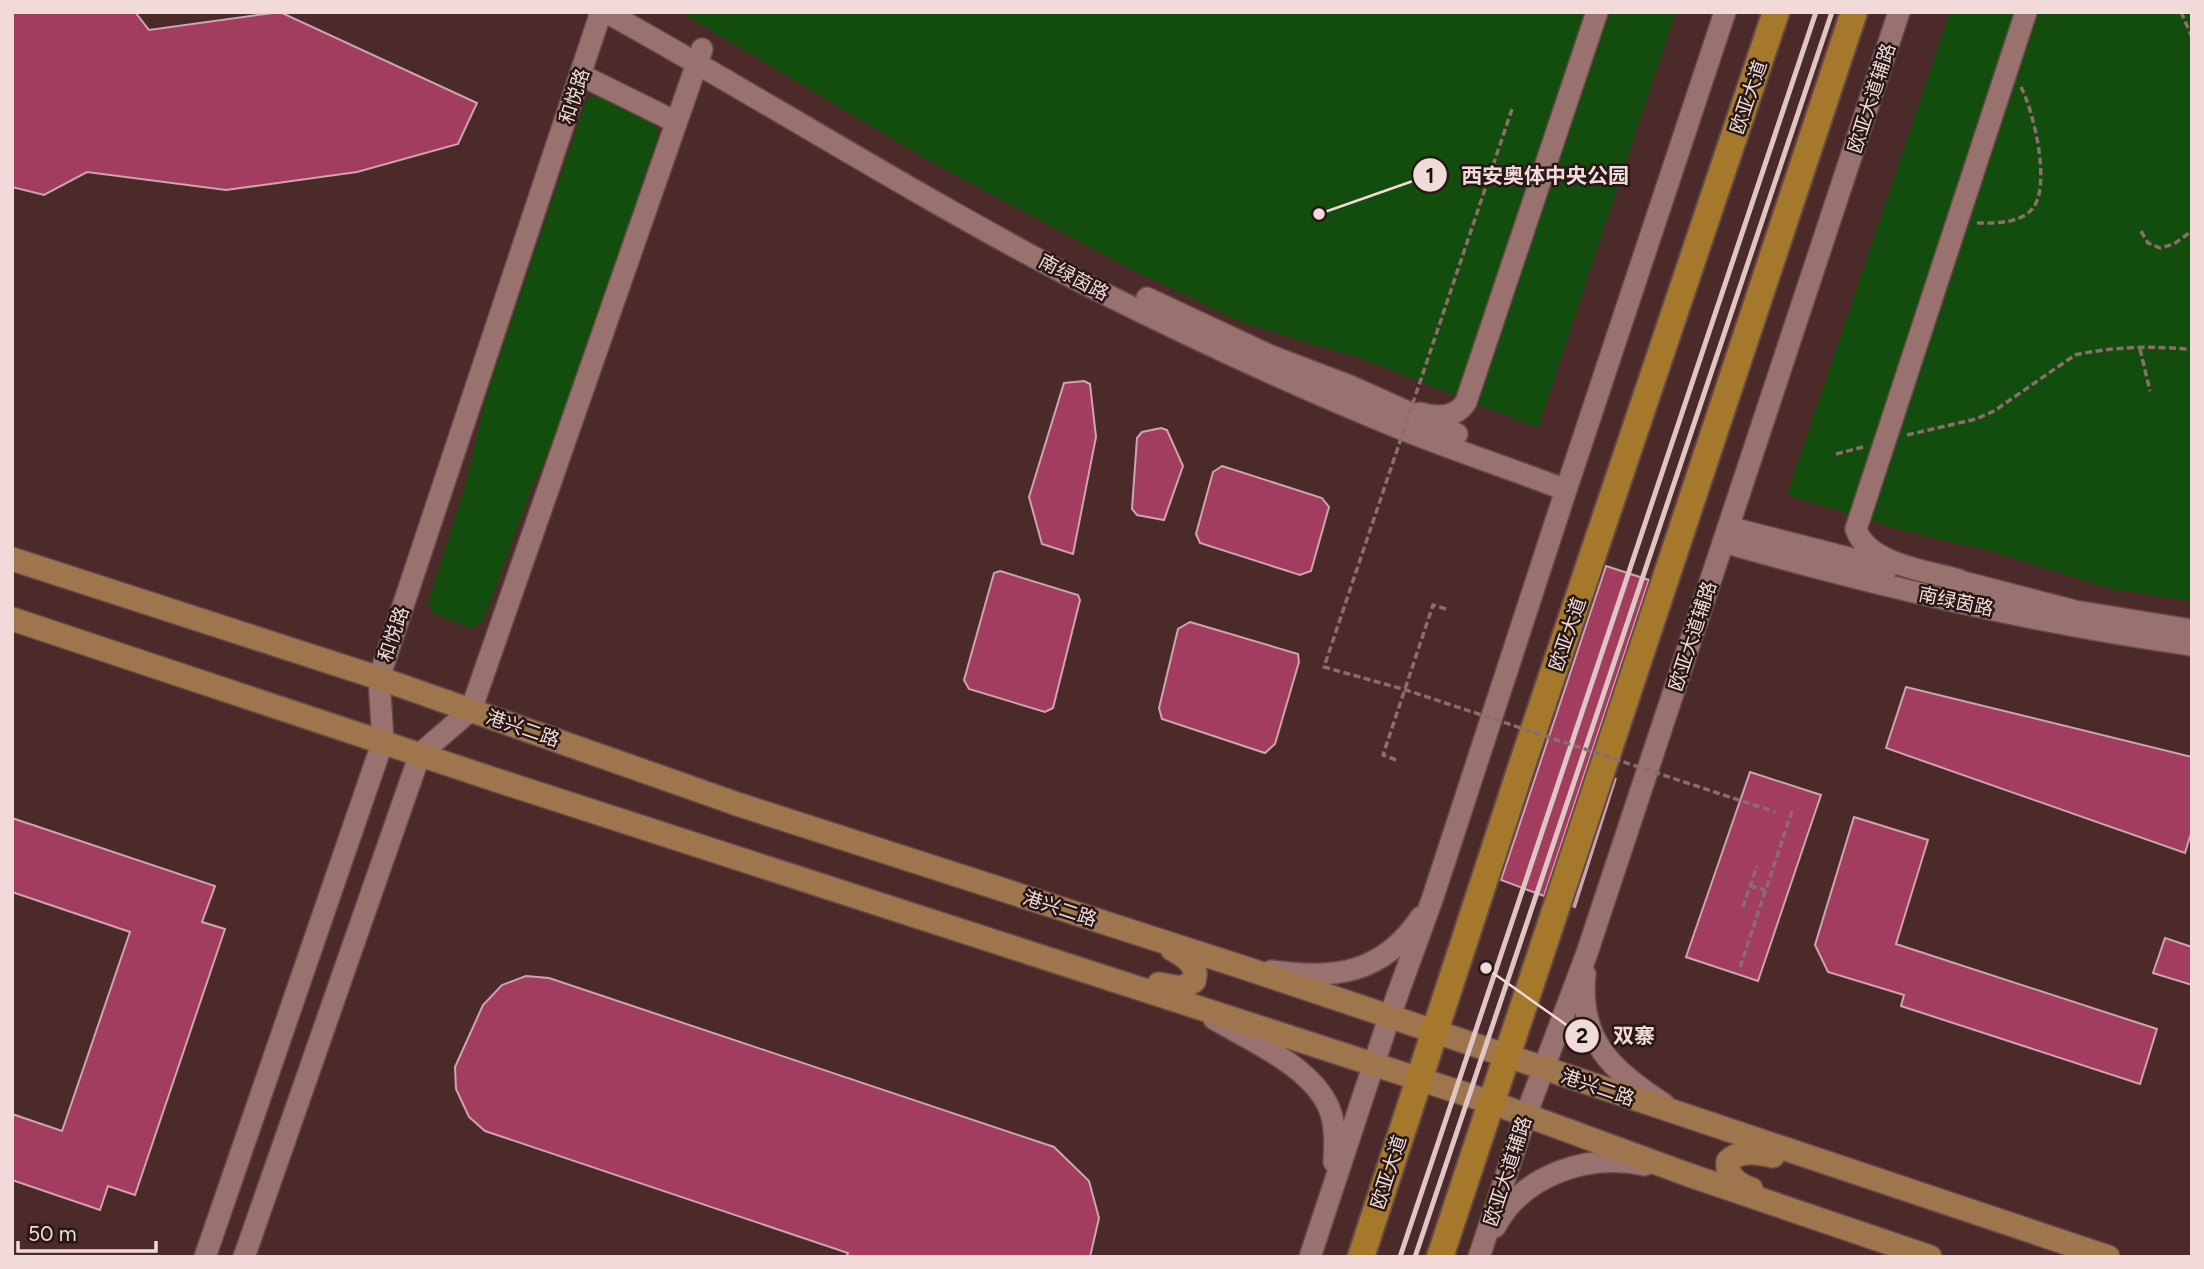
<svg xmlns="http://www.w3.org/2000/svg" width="2204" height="1269" font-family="Figtree,'Noto Sans SC',sans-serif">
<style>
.green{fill:#134d0d}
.building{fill:#a33d60;stroke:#cea4af;stroke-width:2}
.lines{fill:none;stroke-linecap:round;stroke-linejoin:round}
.tertiary-casing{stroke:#664949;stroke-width:24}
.secondary-casing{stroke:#664949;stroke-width:26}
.primary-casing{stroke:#664949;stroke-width:30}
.path{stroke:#8a6d6c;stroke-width:3.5;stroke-dasharray:7 3.5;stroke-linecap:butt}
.tertiary{stroke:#99716f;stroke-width:21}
.secondary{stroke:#9f754e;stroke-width:23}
.primary{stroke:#a5782c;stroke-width:26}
.rail{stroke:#dec6c5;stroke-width:5}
.path-bridge{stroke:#8a6d6c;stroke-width:3.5;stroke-dasharray:7 3.5;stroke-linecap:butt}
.labels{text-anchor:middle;stroke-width:5;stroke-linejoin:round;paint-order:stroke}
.street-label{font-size:19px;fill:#f1dad9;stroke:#271817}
.leader{fill:none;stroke:#f1dad9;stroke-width:2.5}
.callout-dot{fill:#f1dad9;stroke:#271817;stroke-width:2.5}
.mark-label{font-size:21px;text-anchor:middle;font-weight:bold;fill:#111}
.callout-label{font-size:21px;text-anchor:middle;font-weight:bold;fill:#f1dad9;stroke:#271817;stroke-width:5;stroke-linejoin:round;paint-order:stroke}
</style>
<rect width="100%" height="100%" fill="#4b2a29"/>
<path class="green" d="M680 12H1676L1538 428 1362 359 1244 323 1130 269 926 159Z
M1950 12H2192V601L2111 589 1994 552 1905 531 1787 495Z
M599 95 653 122 658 129 657 140 560 427 530 493 483 622 474 627H468L433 613 428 603 430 596 465 487 487 393 585 103 588 98Z"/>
<path class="building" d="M12 12H135L149 30 280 12 477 103 458 144 357 172 226 190 87 172 44 195 12 187Z
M1084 381 1090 384 1096 437 1073 554 1042 544 1029 497 1064 383Z
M1161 428 1167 430 1183 466 1164 520 1137 515 1132 509 1137 438 1142 432Z
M1222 466 1322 498 1329 507 1311 571 1300 575 1200 543 1196 534 1213 472Z
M1606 566 1649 580 1544 896 1501 880Z
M1000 571 1078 595 1080 600 1053 708 1045 712 969 689 964 680 994 573Z
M1190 622 1298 654 1299 662 1275 744 1265 753 1162 719 1159 708 1178 629Z
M1906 687 2192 757V830L2185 853 1886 748Z
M1750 772 1821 795 1758 981 1686 957Z
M1616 778 1575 907 1573 906Z
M1854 817 1928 840 1896 944 2157 1029 2140 1084 1901 1006 1904 995 1828 972 1815 945Z
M12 818 215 886 202 922 225 929 135 1195 108 1186 100 1210 12 1180V1114L62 1131 130 932 12 892Z
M2165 938 2192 947V985L2153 973Z
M526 976 549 978 1054 1147 1089 1181 1099 1218 1090 1257H846L848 1253 485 1131 469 1117 456 1089 455 1067 483 1005 502 985Z"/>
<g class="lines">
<defs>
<path id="tertiary" d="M606 12C767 101 922 200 1085 284 1186 335 1289 383 1394 426 1450 449 1509 468 1566 490
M581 75 676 122
M1147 298 1271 356 1350 386 1457 434
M1420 413C1437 418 1456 418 1466 402L1597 12
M1728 527 1888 568
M1723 542C1877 586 2033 623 2192 645
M1948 578 2075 611 2192 630
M1959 580C1928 571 1867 564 1856 529L2026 12
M1271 971C1334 980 1383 974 1421 917
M1585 974C1578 1040 1612 1071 1664 1104
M1214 1019C1250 1040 1312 1067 1329 1108 1336 1125 1335 1144 1334 1162
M1495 1227C1523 1174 1589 1153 1645 1165
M205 1257 383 741 379 678 601 12
M244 1257 420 754 471 710 702 49
M1310 1257 1389 1018 1433 897 1566 490 1725 12
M1479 1257 1526 1115 1587 953 1899 12"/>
<path id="secondary" d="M12 559 379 678 737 804 1242 967 2108 1257
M12 619 502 782 1493 1103 1689 1175 1930 1257
M1159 984 1182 988 1194 981C1199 965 1185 956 1172 949
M1751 1189C1738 1184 1726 1177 1728 1161 1740 1149 1758 1153 1773 1156"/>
<path id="primary" d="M1361 1257 1520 771 1776 12
M1440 1257 1854 12"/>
</defs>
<use href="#tertiary" class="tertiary-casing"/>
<use href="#secondary" class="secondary-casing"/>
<use href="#primary" class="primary-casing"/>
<path class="path" d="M2181 12 2192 37
M1977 223C1995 223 2020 224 2033 208 2051 185 2034 112 2021 87
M2141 231 2148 243 2160 248 2174 244 2192 231
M2140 349 2150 391
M1907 435 1976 419 1994 411 2075 355C2110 347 2156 345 2192 350
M1836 454 1863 447
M1396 760 1383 755 1433 605 1446 609
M1750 886 1765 890
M1743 907 1757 866
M1740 967 1793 808"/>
<use href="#tertiary" class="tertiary"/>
<use href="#secondary" class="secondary"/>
<use href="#primary" class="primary"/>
<path class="rail" d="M1400 1257 1816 12
M1415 1257 1832 12"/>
<path class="path-bridge" d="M1512 109 1324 667 1406 690 1775 812"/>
</g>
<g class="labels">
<g class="street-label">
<text transform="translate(574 96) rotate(-72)" y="7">和悦路</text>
<text transform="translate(1748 97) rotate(-71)" y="7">欧亚大道</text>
<text transform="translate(1871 98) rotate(-72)" y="7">欧亚大道辅路</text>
<text transform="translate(1074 277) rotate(28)" y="7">南绿茵路</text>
<text transform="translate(1956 601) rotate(12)" y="7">南绿茵路</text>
<text transform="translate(393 634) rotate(-71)" y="7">和悦路</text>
<text transform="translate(1567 634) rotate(-71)" y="7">欧亚大道</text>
<text transform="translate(1692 636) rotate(-72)" y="7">欧亚大道辅路</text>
<text transform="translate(523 728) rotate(19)" y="7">港兴二路</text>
<text transform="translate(1060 908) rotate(18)" y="7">港兴二路</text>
<text transform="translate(1598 1087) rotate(19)" y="7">港兴二路</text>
<text transform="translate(1507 1171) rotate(-72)" y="7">欧亚大道辅路</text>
<text transform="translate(1388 1172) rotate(-72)" y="7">欧亚大道</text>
</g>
</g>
<path class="leader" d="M1319 214L1430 175M1486 968L1582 1036"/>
<g class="callout-dot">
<circle cx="1319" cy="214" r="7"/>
<circle cx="1486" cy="968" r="7"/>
<circle cx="1430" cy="175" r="18"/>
<circle cx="1582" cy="1036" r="18"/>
</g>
<g class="mark-label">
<text x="1430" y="183">1</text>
<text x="1582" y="1043">2</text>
</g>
<g class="callout-label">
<text x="1545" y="183">西安奥体中央公园</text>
<text x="1634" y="1043">双寨</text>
</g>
<rect width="2204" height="1269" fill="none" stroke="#f1dad9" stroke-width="28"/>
<path d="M18 1241v10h138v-10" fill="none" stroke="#f1dad9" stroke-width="3.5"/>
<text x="28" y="1241" font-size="21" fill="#f1dad9" stroke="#271817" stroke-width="5" paint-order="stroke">50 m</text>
</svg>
